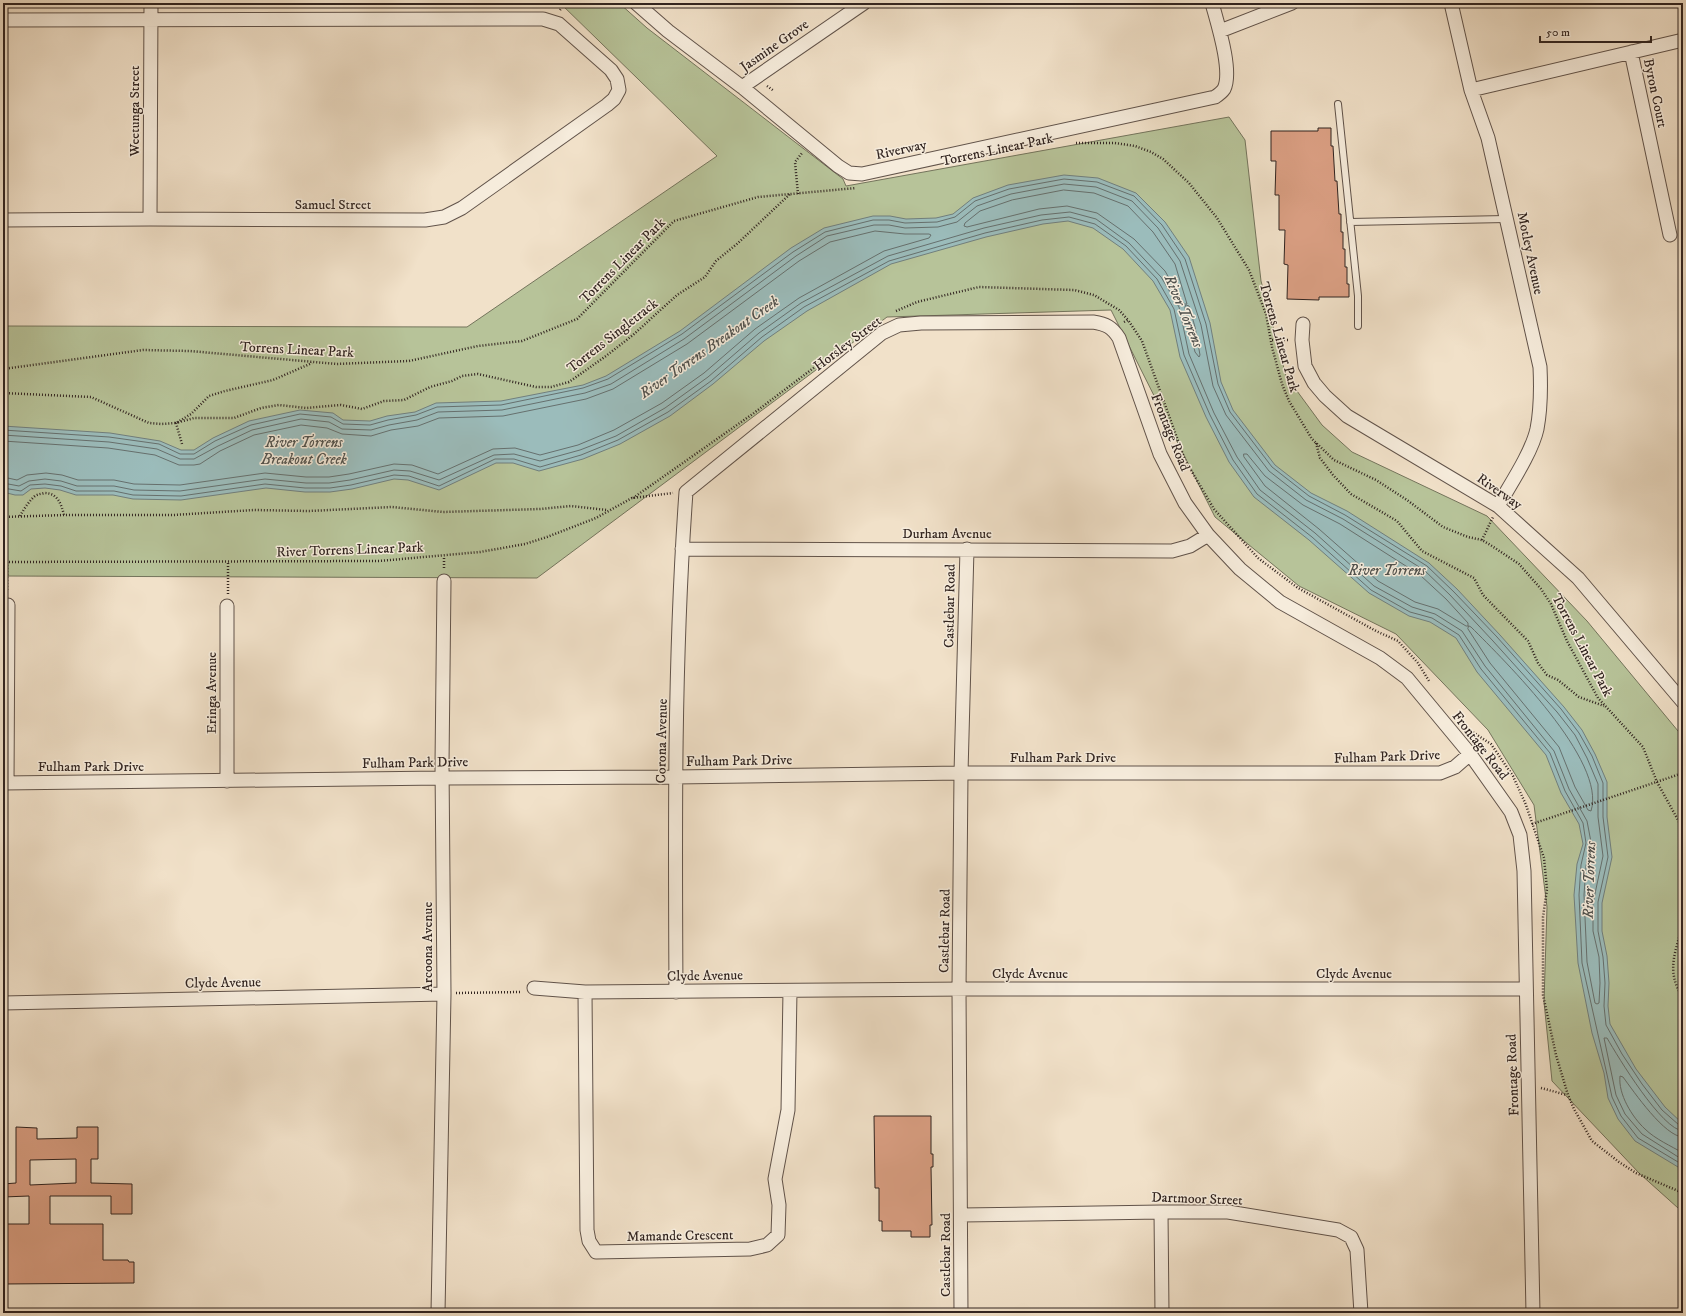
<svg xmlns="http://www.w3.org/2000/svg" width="1686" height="1316" font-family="'IM FELL DW Pica',serif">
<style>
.green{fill:#b7c399;stroke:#74745c}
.water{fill:#9bbcbb;stroke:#717f7d}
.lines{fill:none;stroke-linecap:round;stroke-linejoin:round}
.shore{stroke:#66706e;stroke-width:1}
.building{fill:#da9f83;stroke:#312420;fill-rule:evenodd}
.lane-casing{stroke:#61534a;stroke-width:8}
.street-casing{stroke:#61534a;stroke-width:15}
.path{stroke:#312420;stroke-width:2.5;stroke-dasharray:1 2;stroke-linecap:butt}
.lane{stroke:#f6ecdc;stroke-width:6}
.street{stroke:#f6ecdc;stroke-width:13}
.labels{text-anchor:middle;stroke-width:3;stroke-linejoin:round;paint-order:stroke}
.street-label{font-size:14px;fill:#312420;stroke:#f6ecdc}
.water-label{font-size:15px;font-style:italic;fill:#51524e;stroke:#f6ecdc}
</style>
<rect width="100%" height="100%" fill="#f1e1c9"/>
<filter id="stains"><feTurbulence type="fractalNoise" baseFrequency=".005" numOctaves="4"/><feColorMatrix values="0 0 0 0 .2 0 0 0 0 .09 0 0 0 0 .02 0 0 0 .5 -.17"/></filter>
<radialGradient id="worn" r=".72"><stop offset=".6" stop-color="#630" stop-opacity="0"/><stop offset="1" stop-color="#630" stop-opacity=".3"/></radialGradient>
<path class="green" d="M560 3H619L647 28 843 179 846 186 1229 117 1245 140 1261 281 1286 376 1322 425 1352 452 1487 516 1587 621 1683 737V1210L1678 1208 1639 1173 1552 1081 1544 1002 1547 907 1534 805 1488 730 1396 634 1299 586 1215 517 1111 310 887 317 537 578 3 576V326L467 327 717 156Z"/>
<path class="water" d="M1064 175 1098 178 1136 193 1165 222 1189 257 1210 323 1221 382 1233 410 1275 465 1311 493 1347 511 1429 563 1457 589 1500 635 1564 707 1582 730 1595 754 1607 782V817L1612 857 1602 903V931L1607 956 1609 983 1608 1006 1610 1024 1636 1069 1665 1107 1683 1124V1170L1635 1141 1618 1119 1608 1098 1604 1073 1592 1033 1578 963 1574 895 1577 864 1583 844 1579 824 1561 793 1546 755 1477 672 1456 638 1430 622 1409 616 1369 593 1309 540 1254 497 1229 462 1206 417 1180 357 1170 310 1153 281 1123 249 1093 228 1068 221 1043 224 986 237 891 264 807 311 764 341 713 384 670 416 620 444 583 459 539 471 513 463H496L439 490 408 480 394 479 352 489 330 492H305L266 488 181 500 133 499 113 495H76L60 490 45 488 31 489 23 495H15L3 492V426L110 433 160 441 181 450H194L213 438 249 421 300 410 333 413 343 420 370 421 387 416 415 412 436 403 501 401 583 385 606 376 680 331 791 248 824 228 873 216H890L906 219 936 218 953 214 973 198 1008 185Z"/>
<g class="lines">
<path class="shore" d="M1064 190 1094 193 1128 206 1153 232 1175 264 1187 304H1184L1165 271 1134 239 1097 213 1067 206 1039 209 967 227 964 226 965 223 980 211 1012 200Z
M1186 305 1189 306 1195 327 1200 355 1199 357 1195 352 1185 308Z
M3 430 109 437 159 444 180 454H194L215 441 251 425 300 414 331 417 343 424 370 425 388 420 416 415 437 407 501 405 583 388 608 379 682 334 793 252 825 232 873 220H889L905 223 937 222 955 217 975 201 1009 189 1064 179 1097 182 1134 196 1162 225 1185 259 1206 324 1218 384 1230 412 1272 467 1309 496 1345 515 1427 566 1454 592 1497 637 1561 709 1579 733 1592 756 1603 783V817L1608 857 1598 902V931L1603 957 1605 983 1604 1006 1606 1025 1622 1054 1642 1084 1662 1110 1679 1125 1683 1126
M3 435 109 442 157 449 180 459H194L218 446 252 430 301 419 329 422 342 429 371 430 389 425 417 420 438 412 502 410 585 393 611 384 684 339 796 256 827 236 874 225H889L905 228 938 227 957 222 977 206 1011 194 1064 184 1096 187 1132 201 1158 228 1180 261 1201 325 1213 386 1226 415 1269 471 1306 500 1343 519 1424 570 1450 595 1493 641 1557 712 1575 735 1587 758 1598 784V817L1603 856 1593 903V931L1599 957 1600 983 1599 1003 1597 1004 1595 1003 1587 962 1584 895 1586 866 1591 842 1587 821 1569 789 1554 751 1485 666 1462 631 1435 614 1412 607 1374 586 1315 533 1260 490 1237 457 1214 413 1189 354 1179 307 1161 277 1129 243 1096 219 1070 212 1041 215 984 228 888 256 801 303 759 333 708 377 665 408 616 436 580 450 540 461 514 454 494 455 439 480 410 471 394 470 350 480 329 483H306L265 479 180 491 134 490 114 486H77L61 481 45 479 29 481 19 486 3 483
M3 441 108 448 155 455 179 465H194L200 464 220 451 254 435 301 425 327 428 342 434 371 436 391 430 418 426 439 418 503 416 586 399 613 389 687 344 799 261 830 242 875 231 905 234H929L931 235 929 238 884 251 799 298 755 329 704 373 662 403 614 430 578 445 540 455 515 448 493 449 438 474 412 465 394 464 349 474 329 477H306L265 473 180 485 134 484 114 480H78L62 475 46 473 27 475 17 480 3 477
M1244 454H1247L1265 476 1303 505 1340 524 1420 575 1446 599 1468 623V626H1466L1438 609 1415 602 1378 581 1319 529 1265 486 1244 457Z
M3 488 21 491 30 485 45 484 61 486 76 491H114L133 495 181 496 265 484 305 488H330L351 485 394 475 409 476 439 486 495 459H514L540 467 581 455 618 440 668 412 711 381 762 337 804 307 889 261 985 233 1042 220 1069 217 1095 224 1126 246 1157 279 1174 309 1184 355 1210 415 1233 460 1257 494 1312 537 1371 590 1410 612 1432 618 1459 635 1481 669 1550 753 1565 791 1583 823 1586 843 1581 865 1579 895 1582 963 1612 1097 1621 1116 1638 1138 1683 1165
M1469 626 1471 627C1505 661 1607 761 1591 811L1588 810 1575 787 1559 747 1490 663 1468 629Z
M1683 1131C1662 1130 1618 1057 1607 1038H1604L1616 1095 1625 1114 1642 1134 1683 1160
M1683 1137C1665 1137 1634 1092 1623 1077L1620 1076C1618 1094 1632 1117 1645 1129 1655 1139 1671 1146 1683 1153"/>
</g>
<path class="building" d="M1318 128H1331V146H1333L1335 181H1337L1339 214H1341V232H1343V249H1345V267H1347V284H1349V297H1319V300L1287 299 1288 265 1284 264 1285 230H1279V195H1275L1276 161H1271V131H1318Z
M874 1116H931V1154H933V1167H931L932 1225H930V1237H911V1231H882V1221H879V1188H875Z
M16 1127 37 1128V1139L77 1138V1127H98V1159H91V1183L132 1184V1214H111V1196H50V1224H103V1260H128L129 1262H134V1283L3 1284V1224H29V1196L3 1197V1184L16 1183ZM76 1159V1183L30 1185V1160Z"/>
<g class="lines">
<defs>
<path id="lane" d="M1338 104 1358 296V326
M1350 222 1506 219"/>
<path id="street" d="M636 3 668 31 742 87 838 166 849 173 862 174 1215 97C1218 95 1222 92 1224 89 1233 71 1217 22 1212 3
M1451 3 1471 90 1488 138 1540 367C1541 388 1541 408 1537 429 1532 452 1510 485 1498 506
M3 20 543 19 559 24 611 70 617 79 619 90 614 99 607 105 462 208 444 217 425 220 150 219 3 220
M1220 31 1292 3
M1631 52 1670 235
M742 87 864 3
M1471 90 1683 40
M150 219 151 3
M1303 324 1302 340 1305 366 1314 383 1325 396 1347 416 1498 506 1578 578 1683 702
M682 549 1172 551 1190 546 1208 535
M227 781V606
M3 783 442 778 675 777 961 773H1440L1455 767 1470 754
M7 783 8 605
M534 988 585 992 969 989H1526
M585 992 587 1230 589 1241 596 1252 750 1249 767 1245 778 1235 779 1205 775 1179 788 1110 790 991
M676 992C675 825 674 658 686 492L882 333 899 325 921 323 1093 322C1106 324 1112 327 1119 338L1160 454 1185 503 1208 535 1240 569 1280 602 1380 658 1407 678 1470 754 1511 812 1520 835 1524 871 1533 1313
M3 1003 444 994
M1161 1212 1162 1313
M961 1215 1161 1212H1228L1338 1230 1351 1237 1357 1250 1361 1313
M438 1313 444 994 442 765 444 581
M961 1313 959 989 961 773 967 549"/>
</defs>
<use href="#lane" class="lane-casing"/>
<use href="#street" class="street-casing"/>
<path class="path" d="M560 10 565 3
M767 86 774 91
M1076 143H1115L1135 146 1151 152 1163 159 1189 183 1217 218 1249 270 1266 314 1272 347 1282 384 1289 401 1312 439 1334 460 1376 480 1407 500 1443 527 1468 537 1482 540 1492 546 1519 564 1541 589 1551 604 1567 641 1598 698 1643 747 1657 782 1683 829
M798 194 795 162 802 153
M896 311 917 302 979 287 1074 290 1094 295 1119 310 1128 320
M1124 322 1128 320 1142 341 1185 460 1214 509 1258 558 1298 588 1376 631 1398 641 1418 663 1429 681
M1272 340H1290
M3 369 143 350 190 351 337 364 409 361 478 346 522 341 577 319 674 221 758 197 856 188
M3 393 91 397 149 423 161 424 176 423 191 414 209 396 225 391 273 380 312 363
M1316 443 1320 458 1333 475 1351 494 1397 521 1422 551 1474 578 1483 595 1528 641 1538 663 1547 675 1558 680 1579 697 1604 706
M182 444 176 423 194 418H234L261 408 279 405 306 408 341 405 362 409 384 401 404 400 430 387 452 381 462 376 478 374 536 387H551L569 382 606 356 633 335 677 295 705 277 716 261 738 243 790 194
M633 498 754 413 836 351
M20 516C24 509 29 501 35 496 38 494 41 494 44 493 58 493 61 504 64 515
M3 517 64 515H173L254 510 309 511 392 507 443 512 540 509 571 506 607 510
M1482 540 1493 517
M3 562 379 561 480 552 525 544 547 537 596 518 632 498 673 493
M7 562V592
M444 568V556
M228 594V562
M1468 729 1491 744 1513 776 1526 805 1544 858 1547 889 1543 917V995L1556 1055 1568 1095 1574 1109 1592 1141 1619 1162 1636 1173 1683 1193
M1532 824 1683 773
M1683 923C1676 952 1665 970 1683 998
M456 993 521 992
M1541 1088 1567 1095"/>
<use href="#lane" class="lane"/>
<use href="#street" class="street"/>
</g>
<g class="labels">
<g class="street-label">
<text transform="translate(774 45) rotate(-35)" y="5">Jasmine Grove</text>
<text transform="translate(1656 93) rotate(78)" y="5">Byron Court</text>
<text transform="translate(134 111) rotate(-90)" y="5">Weetunga Street</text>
<text transform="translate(901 149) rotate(-12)" y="5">Riverway</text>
<text transform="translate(997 149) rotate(-12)" y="5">Torrens Linear Park</text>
<text x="333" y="209">Samuel Street</text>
<text transform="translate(1531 253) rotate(78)" y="5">Motley Avenue</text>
<text transform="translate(622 260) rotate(-45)" y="5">Torrens Linear Park</text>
<text transform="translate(612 335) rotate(-38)" y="5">Torrens Singletrack</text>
<text transform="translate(1280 337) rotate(74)" y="5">Torrens Linear Park</text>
<text transform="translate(847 343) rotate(-37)" y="5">Horsley Street</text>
<text transform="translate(297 349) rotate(3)" y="5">Torrens Linear Park</text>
<text transform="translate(1171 432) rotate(68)" y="5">Frontage Road</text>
<text transform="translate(1500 491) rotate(35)" y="5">Riverway</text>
<text x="947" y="538">Durham Avenue</text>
<text transform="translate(350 549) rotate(-2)" y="5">River Torrens Linear Park</text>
<text transform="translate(949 606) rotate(-89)" y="5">Castlebar Road</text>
<text transform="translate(1583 645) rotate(62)" y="5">Torrens Linear Park</text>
<text transform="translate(211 693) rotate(-90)" y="5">Eringa Avenue</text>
<text transform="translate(661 741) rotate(-89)" y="5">Corona Avenue</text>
<text transform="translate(1481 745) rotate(52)" y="5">Frontage Road</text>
<text transform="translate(1387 756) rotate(-2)" y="5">Fulham Park Drive</text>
<text x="1063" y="762">Fulham Park Drive</text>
<text transform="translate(739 760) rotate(-1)" y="5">Fulham Park Drive</text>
<text transform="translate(415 762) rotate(-1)" y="5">Fulham Park Drive</text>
<text x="91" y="771">Fulham Park Drive</text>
<text transform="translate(944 931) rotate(-89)" y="5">Castlebar Road</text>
<text transform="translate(427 947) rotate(-90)" y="5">Arcoona Avenue</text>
<text x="1030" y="978">Clyde Avenue</text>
<text x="1354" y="978">Clyde Avenue</text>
<text transform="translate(705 975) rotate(-1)" y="5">Clyde Avenue</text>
<text transform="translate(223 982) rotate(-1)" y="5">Clyde Avenue</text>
<text transform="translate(1512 1075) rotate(-92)" y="5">Frontage Road</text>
<text transform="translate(1197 1198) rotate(2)" y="5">Dartmoor Street</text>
<text transform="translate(680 1235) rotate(-1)" y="5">Mamande Crescent</text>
<text transform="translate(945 1255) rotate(-90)" y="5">Castlebar Road</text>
</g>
<g class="water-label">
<text transform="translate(1184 311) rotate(67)" y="5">River Torrens</text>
<text transform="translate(709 347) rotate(-35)" y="5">River Torrens Breakout Creek</text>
<text x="304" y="447">River Torrens<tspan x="304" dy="17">Breakout Creek</tspan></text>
<text x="1387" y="575">River Torrens</text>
<text transform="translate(1589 880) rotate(-88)" y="5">River Torrens</text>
</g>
</g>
<rect width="1686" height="1316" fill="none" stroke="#f1e1c9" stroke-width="16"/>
<rect x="4" y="4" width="1678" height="1308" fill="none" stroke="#312420" stroke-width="2"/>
<rect x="8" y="8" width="1670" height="1300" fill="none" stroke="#312420"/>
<path d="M1540 36v6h111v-6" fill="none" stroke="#312420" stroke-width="2"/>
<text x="1546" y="36" font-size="12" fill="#312420" stroke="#f6ecdc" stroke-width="3" paint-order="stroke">50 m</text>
<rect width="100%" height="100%" filter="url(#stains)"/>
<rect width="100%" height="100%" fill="url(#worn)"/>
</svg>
